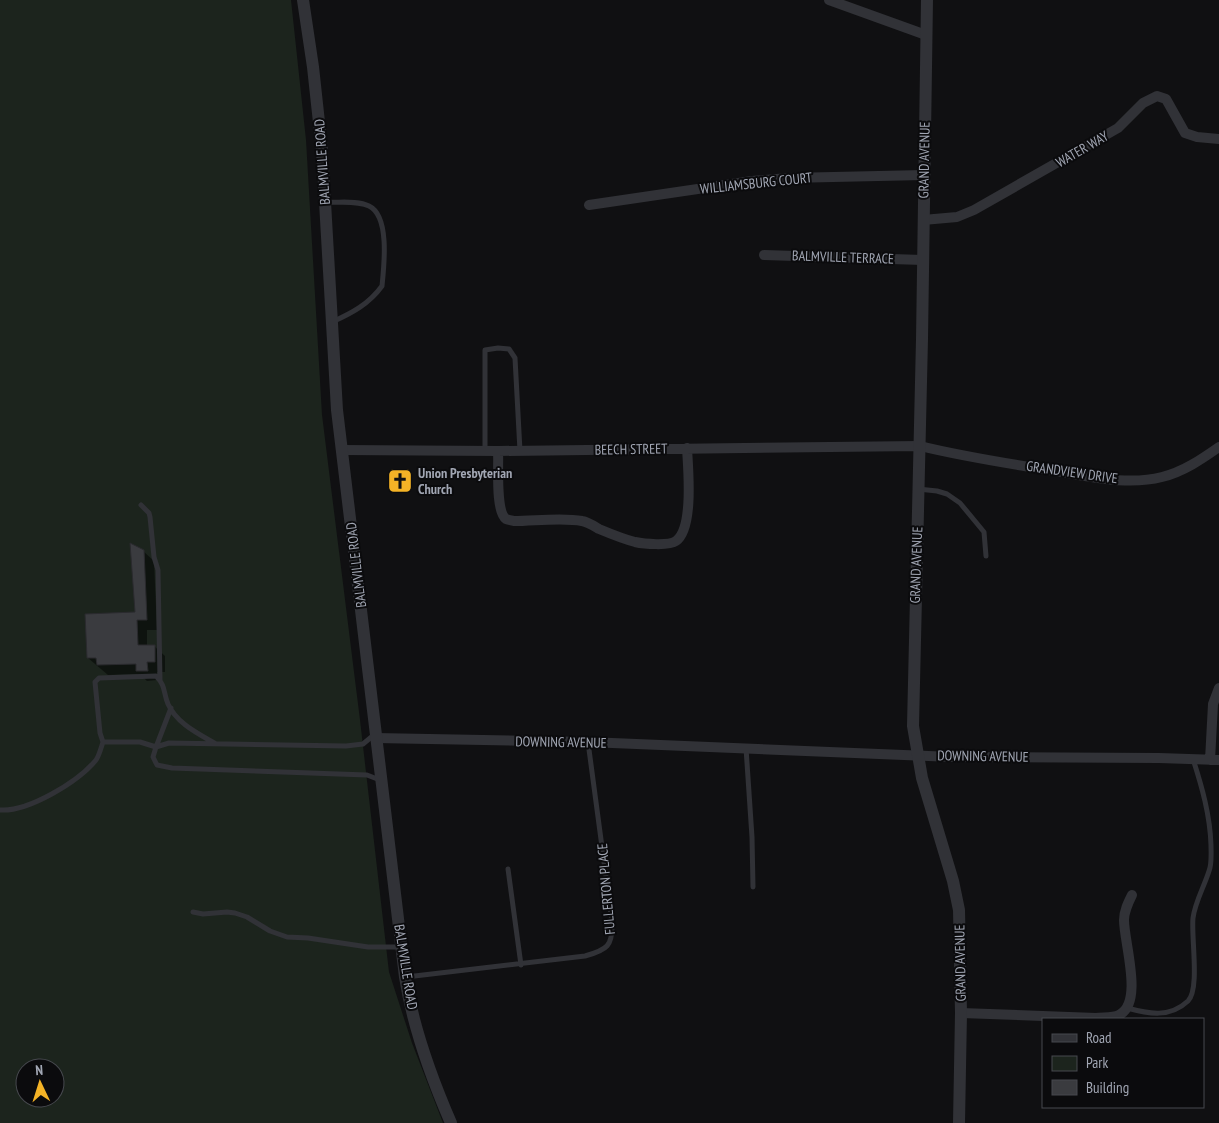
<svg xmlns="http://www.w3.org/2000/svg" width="1219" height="1123" font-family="'PT Sans Narrow',sans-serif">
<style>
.green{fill:#1c241d;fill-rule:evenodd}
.shadow{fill:#0007}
.building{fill:#3a3b3f;stroke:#2a2a2e}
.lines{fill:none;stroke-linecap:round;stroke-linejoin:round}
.service{stroke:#313237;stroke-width:5}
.minor{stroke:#313237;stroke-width:10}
.tertiary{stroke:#313237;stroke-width:12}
.labels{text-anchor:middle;stroke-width:4;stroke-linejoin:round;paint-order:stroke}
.street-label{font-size:14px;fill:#a1a6b3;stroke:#0b0b0d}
.poi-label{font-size:14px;font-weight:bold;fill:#a1a6b3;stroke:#0b0b0d;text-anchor:start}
</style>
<rect width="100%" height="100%" fill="#101012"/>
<path class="green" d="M0 0H291L306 140 322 415 360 720 389 972 412 1043 443 1123H0ZM25 1068H55V1098H25Z"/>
<path class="shadow" d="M143 551 154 561 157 630H147V646H154L165 656V672H157V680L147 681 140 674 108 675 88 658 136 613Z"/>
<path class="building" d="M130 543 144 550 147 620H137L138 645H155V662H147L148 671H136V664L97 665 96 658H87L85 614 135 612Z"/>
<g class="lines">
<path class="service" d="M326 202C339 203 357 200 369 206 390 216 384 266 382 286 369 304 352 313 332 322
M485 451V350L498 348 509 349 515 358 520 451
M918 489 937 491 947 494 960 503 984 532 986 556
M141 505 149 513 150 517 154 557 158 570 160 680
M171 708 156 747 140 742H103L100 733 95 682 99 678 156 676C166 686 163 692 168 704 177 724 199 734 216 744
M375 734 363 744 346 746 169 743 156 747 153 757 157 765 172 768 367 775 380 780
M746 748 752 837 753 887
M0 810C28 812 78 782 96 760 99 756 101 748 103 742
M508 869 521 965
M193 912 203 914 227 912 235 913 247 917 270 931 287 937 308 938 368 947H401
M406 977 585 956C607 950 613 946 612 922L588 742
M1127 1008C1149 1014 1170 1018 1188 1001 1200 989 1191 937 1193 918 1195 902 1204 887 1209 871 1212 864 1211 853 1211 845 1210 815 1202 787 1193 759"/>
<path class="minor" d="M829 0 926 35
M589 205 752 181 788 178 924 175
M923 220 957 217 974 210 1118 128 1143 103 1157 96 1166 99 1185 133 1197 137 1219 139
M764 255 923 260
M342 450 498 451 920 446C965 457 1010 464 1055 471 1089 476 1127 486 1162 477 1183 472 1202 459 1219 447
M498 451C499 465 495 511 506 519 508 520 511 520 514 521 534 521 563 517 582 521 588 522 594 526 599 529 611 534 623 539 635 542 644 544 669 546 676 541 694 528 688 468 687 448
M375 738 588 742 953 757 1159 758 1219 760
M1210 760 1213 704 1219 688
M961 1013 1096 1018C1103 1017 1113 1018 1119 1015 1144 1003 1124 943 1124 920 1124 911 1128 903 1132 895"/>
<path class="tertiary" d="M303 0 313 67 322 150 337 410 405 977C413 1027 431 1077 451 1123
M927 0 922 339 913 726 922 778 953 881 959 910 961 1013 959 1123"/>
</g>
<defs>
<symbol id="church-square" viewBox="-11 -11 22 22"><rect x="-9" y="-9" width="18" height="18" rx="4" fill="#f4b326" stroke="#0b0b0d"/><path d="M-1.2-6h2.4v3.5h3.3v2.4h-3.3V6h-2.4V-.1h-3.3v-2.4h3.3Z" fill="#111"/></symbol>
</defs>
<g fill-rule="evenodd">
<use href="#church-square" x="386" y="467" width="28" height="28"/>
</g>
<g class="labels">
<g class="street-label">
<text transform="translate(1082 149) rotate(-30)" y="5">WATER WAY</text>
<text transform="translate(924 160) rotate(-89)" y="5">GRAND AVENUE</text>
<text transform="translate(322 162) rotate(-94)" y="5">BALMVILLE ROAD</text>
<text transform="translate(756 183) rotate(-6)" y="5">WILLIAMSBURG COURT</text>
<text transform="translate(843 257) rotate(2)" y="5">BALMVILLE TERRACE</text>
<text transform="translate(631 449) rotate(-1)" y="5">BEECH STREET</text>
<text transform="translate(1072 472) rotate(8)" y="5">GRANDVIEW DRIVE</text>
<text transform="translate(356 565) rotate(-97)" y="5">BALMVILLE ROAD</text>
<text transform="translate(916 565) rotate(-88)" y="5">GRAND AVENUE</text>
<text transform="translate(561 742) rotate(1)" y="5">DOWNING AVENUE</text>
<text transform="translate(983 756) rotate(1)" y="5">DOWNING AVENUE</text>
<text transform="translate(606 889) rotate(-95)" y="5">FULLERTON PLACE</text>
<text transform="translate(960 963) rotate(-91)" y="5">GRAND AVENUE</text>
<text transform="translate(406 967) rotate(81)" y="5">BALMVILLE ROAD</text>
</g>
<g class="poi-label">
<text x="418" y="478">Union Presbyterian<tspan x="418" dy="16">Church</tspan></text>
</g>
</g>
<rect x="1042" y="1018" width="162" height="90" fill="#0b0b0d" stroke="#47494f"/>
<rect x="1052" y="1034" width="25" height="8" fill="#313237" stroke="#47494f"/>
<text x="1086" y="1043" font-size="15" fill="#a1a6b3">Road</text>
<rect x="1052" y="1056" width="25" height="15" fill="#1c241d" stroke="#47494f"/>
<text x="1086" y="1068" font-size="15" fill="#a1a6b3">Park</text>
<rect x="1052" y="1080" width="25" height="15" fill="#3a3b3f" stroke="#47494f"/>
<text x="1086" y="1093" font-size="15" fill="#a1a6b3">Building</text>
<g transform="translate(40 1083) rotate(356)"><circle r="24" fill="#0b0b0d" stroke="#47494f"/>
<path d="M0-4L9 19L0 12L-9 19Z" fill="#f4b326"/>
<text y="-8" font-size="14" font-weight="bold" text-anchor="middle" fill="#a1a6b3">N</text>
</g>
</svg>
